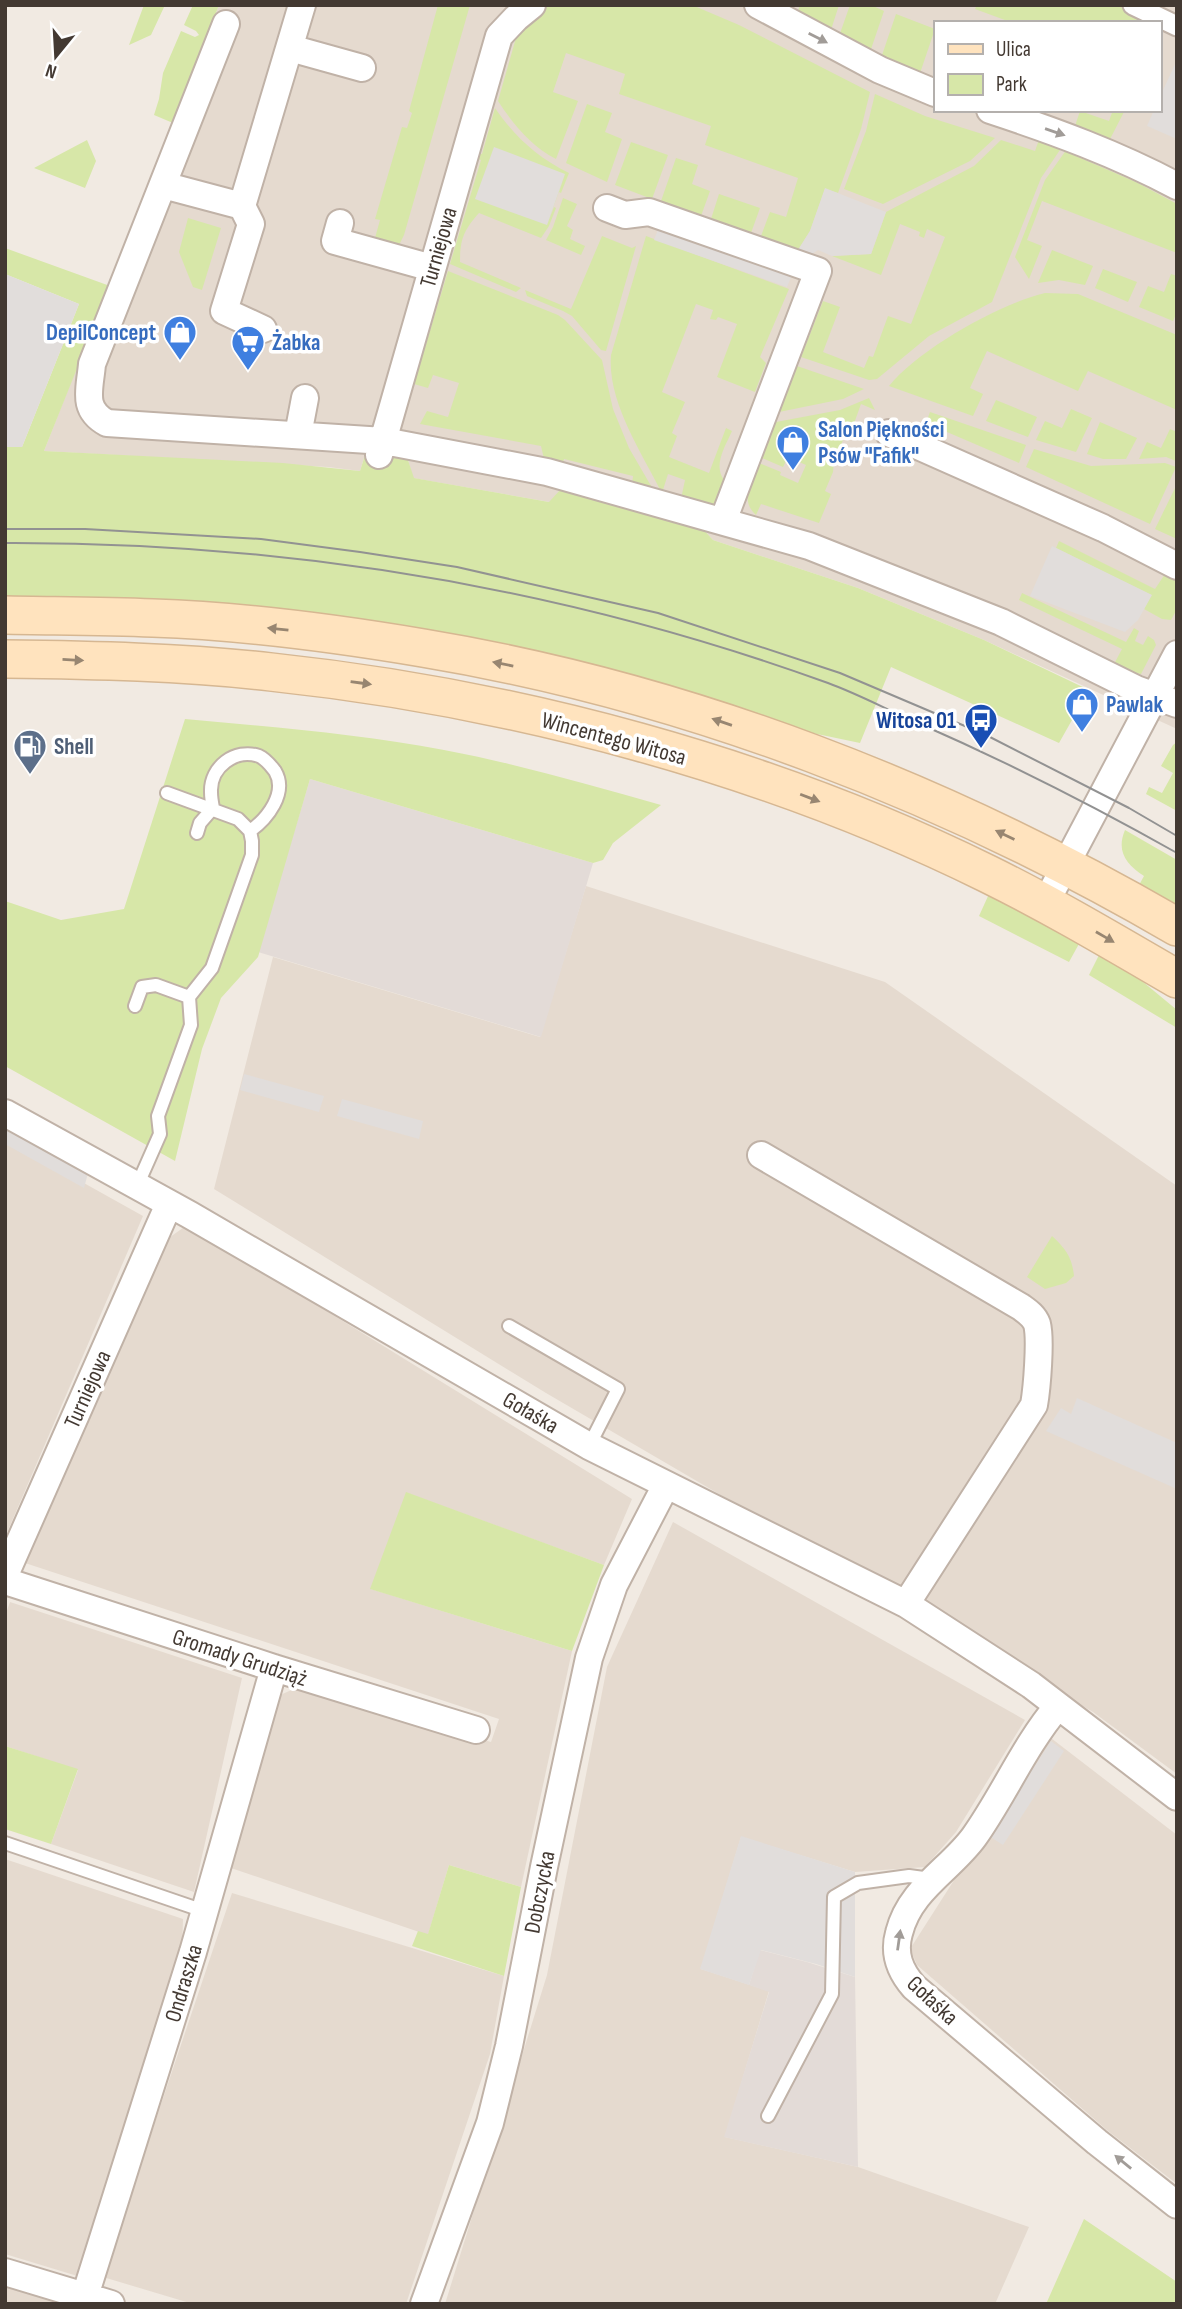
<svg xmlns="http://www.w3.org/2000/svg" width="1182" height="2309" font-family="'Sofia Sans Condensed',sans-serif">
<style>
.residential{fill:#e5dacf;fill-rule:evenodd}
.industrial{fill:#e3dbd7}
.green{fill:#d7e7a8}
.parking{fill:#e1dddb}
.lines{fill:none;stroke-linecap:round;stroke-linejoin:round}
.service-casing{stroke:#c0b2a7;stroke-width:16}
.pedestrian-casing{stroke:#c0b2a7;stroke-width:23}
.minor-casing{stroke:#c0b2a7;stroke-width:30}
.secondary-casing{stroke:#d6b792;stroke-width:40}
.service{stroke:#fff;stroke-width:12}
.pedestrian{stroke:#fff;stroke-width:19}
.minor{stroke:#fff;stroke-width:26}
.secondary{stroke:#ffe3be;stroke-width:37}
.tram{stroke:#929292;stroke-width:2}
.oneway{fill:#a19c98}
.oneway2{fill:#988671}
.labels{text-anchor:middle;stroke-width:7;stroke-linejoin:round;paint-order:stroke}
.street-label{font-size:23px;fill:#433932;stroke:#fff}
.shop-label{font-size:23px;font-weight:bold;fill:#366cbe;stroke:#fff;text-anchor:start}
.transit-label{font-size:23px;font-weight:bold;fill:#164399;stroke:#fff;text-anchor:end}
.service-label{font-size:23px;font-weight:bold;fill:#4e5e75;stroke:#fff;text-anchor:start}
</style>
<rect width="100%" height="100%" fill="#f1eae2"/>
<path class="residential" d="M219 5H1177V729L984 640 858 588 713 540 703 529 413 478 408 460 366 452 360 471 328 467 44 451ZM935 23H1159V110H935Z
M586 886 885 982 1177 1186V1774L1093 1712 546 1393 214 1189 273 957 540 1037Z
M5 1139 143 1216 6 1535H5Z
M187 1225 632 1499 604 1565 407 1493 371 1589 572 1651 521 1887 449 1865 428 1935 228 1867 278 1696 296 1688 491 1742 499 1719 25 1563 159 1245Z
M673 1522 1025 1720 956 1832 925 1867 855 1872 741 1837 701 1969 769 1991 725 2137 858 2167 1029 2227 995 2304H445L547 1975 607 1667Z
M10 1602 242 1678 194 1892 51 1844 78 1770 5 1746V1616Z
M1047 1735 1177 1835V2184L1108 2131 917 1965 910 1949Z
M5 1859 183 1919 182 1950 84 2278 5 2254Z
M232 1893 504 1976 490 2054 406 2304H193L103 2277Z
M5 2282 82 2304H5Z"/>
<path class="industrial" d="M310 779 593 863 541 1037 258 952Z
M760 1950 807 1962 855 1977 858 2167 724 2137 769 1992 749 1985Z"/>
<path class="green" d="M144 5H165L151 35 129 45Z
M193 5H219L173 123 154 115 159 99 163 73 181 31 195 37 199 35 196 31 184 25Z
M438 5H470L404 235 399 245 375 238 380 220 375 219 402 127 407 128 412 113 409 111Z
M545 5H692L739 25 870 92 861 129 838 193 825 189 810 231 798 250 761 236 770 212 786 217 798 178 705 145 711 126 619 94 625 74 566 53 553 92 578 101 556 159C531 146 513 124 498 101L518 31 533 13Z
M800 5H839L830 33 796 17Z
M850 5H871L884 11 869 55 838 39Z
M977 5H1117L1154 23H1013L975 9Z
M896 14 935 29 918 79 880 61Z
M875 94 925 116 995 138 970 161 883 204 844 189 866 131Z
M587 104 612 113 605 132 622 139 607 182 566 163Z
M495 108C515 137 537 157 569 173L561 193 559 192 565 174 547 225 554 207 556 208 549 226 541 238 479 213C464 230 460 239 460 262L521 288 516 292 450 264 481 160 477 159 479 153 482 154Z
M1113 110H1125L1108 143 1073 132 1080 111 1109 121Z
M1041 134 1064 144 1041 178 992 302 929 336 877 379 869 380 801 357 823 301 840 307 823 352 864 368 869 356 873 357 888 316 911 324 945 237 927 229 924 238 919 236 920 232 900 224 881 275 832 256 871 254 886 212 974 166 1001 140 1035 151Z
M87 140 96 161 85 188 34 168Z
M631 142 668 155 652 199 615 185Z
M1069 146 1071 148 1069 153 1136 182 1177 204V253L1042 201 1027 240 1042 246 1029 279 1015 257 1045 180Z
M676 158 698 165 692 184 710 191 701 216 661 201Z
M719 194 760 208 751 233 711 219Z
M563 198 577 204 567 226 573 230 570 239 585 246 581 255 546 240 553 227Z
M188 218 221 228 202 290 193 287 179 252Z
M602 236 632 248 636 246 606 351 601 350 572 316 563 311 527 296 525 290 571 309Z
M646 236 789 289 760 357 766 363 755 392 717 377 737 324 718 317 716 320 710 319 713 310 696 304 662 392 685 402 672 433 677 436 669 457 709 473 726 428 732 431C725 447 713 465 724 480L713 510 681 499 685 480 668 474 662 493C642 453 607 401 611 355Z
M5 248 110 286 44 451 283 463 360 471 366 452 408 460 414 478 549 502 561 489 703 529 713 540 858 588 984 640 1089 690 1059 743 891 667 860 743 798 730 661 685 5 597V447H22L79 304 5 274Z
M1052 250 1093 266 1085 285 1059 280 1038 283Z
M1103 269 1137 282 1128 302 1095 288Z
M448 271 558 315 565 320 602 360 613 409 629 448 654 491 632 485 633 476 564 459 562 466 545 463 541 446 420 424 427 411 448 417 459 383 433 375 428 388 414 384Z
M1171 274 1177 276V312L1173 321 1139 307 1148 286 1164 292Z
M1045 293 1078 294 1177 335V410L1088 371 1078 391 987 351 970 388 983 394 973 416 889 386C919 349 999 304 1045 293Z
M797 366 864 389 843 399 779 412Z
M869 398 875 410 861 404 852 429 848 428 834 462 833 472 825 491 831 494 819 523 761 504 756 515C739 500 752 481 759 463L781 472 780 475 798 483 806 465 788 457 783 467 762 458 776 422 840 410Z
M996 400 1037 417 1028 437 986 421Z
M1071 409 1092 418 1076 452 1036 440 1045 421 1062 428Z
M930 412 1026 445 1019 463 926 423Z
M1100 422 1137 438 1126 459H1103L1087 454Z
M1170 429 1177 432 1176 461 1166 457 1139 459 1147 442 1161 448Z
M1034 449 1091 466 1165 463 1176 467 1150 524 1026 467Z
M1177 484V539L1155 529Z
M1059 541 1155 589 1165 574 1177 579V609L1171 620 1162 619 1144 609 1151 595 1056 548Z
M1022 593 1126 642 1134 628 1139 631 1135 641 1143 645 1148 636 1154 640 1156 645 1141 674 1132 672 1114 664 1122 649 1019 600Z
M185 719C272 727 359 734 444 750 518 764 590 785 661 805L613 843 603 860 593 863 310 779 258 957 221 998 202 1049 175 1161 5 1066V901L61 920 124 909Z
M1177 742V811L1146 794 1149 787 1162 793 1173 773 1161 766 1173 745Z
M1125 830 1177 860V909L1138 887 1144 876C1126 864 1116 851 1125 830Z
M989 894 1080 942 1069 962 979 916Z
M1100 953 1125 967 1177 1010V1028L1089 975Z
M1052 1236C1066 1249 1072 1257 1074 1276L1066 1283 1045 1289 1027 1277Z
M406 1492 604 1565 572 1651 370 1589Z
M5 1746 78 1769 51 1844 5 1829Z
M449 1865 521 1887 504 1976 412 1946 418 1931 428 1934Z
M1084 2219 1177 2282V2304H1046Z"/>
<path class="parking" d="M1176 62 1177 63V139L1147 126 1154 110H1159V99Z
M494 147 565 174 547 225 475 199Z
M825 188 886 212 871 254 832 256 818 250 812 254 798 250 810 231Z
M661 222 794 270 787 287 654 240Z
M5 274 79 304 22 447H5Z
M1052 546 1152 595 1138 620 1125 632 1030 596Z
M244 1074 324 1096 319 1112 240 1090Z
M342 1099 423 1121 419 1139 337 1116Z
M5 1127 88 1173 84 1188 5 1144Z
M1077 1398 1177 1443V1489L1046 1431 1061 1408 1071 1414Z
M1051 1741 1064 1751 1003 1845 989 1836Z
M741 1836 855 1872V1977L816 1964 761 1950 749 1985 700 1969Z"/>
<g class="lines">
<defs>
<path id="service" d="M197 833 200 823 213 808C212 803 211 797 211 792 210 767 235 748 259 756 266 759 271 766 275 771 288 793 267 819 250 831
M135 1006 142 987 156 985 189 997
M137 1186 160 1134 158 1116 191 1025 189 997 212 968 252 855V841L250 831 238 819 167 793
M509 1326 618 1389 589 1446
M5 1843 204 1911
M768 2116 832 1994 834 1897 858 1883 909 1876 931 1879"/>
<path id="pedestrian" d="M1133 5 1177 26"/>
<path id="minor" d="M758 5 880 70 935 93
M226 24 92 364C90 389 81 409 107 423L384 441 547 472 809 546 1001 622 1136 689 1177 704
M290 48 362 68
M990 110C1054 131 1117 154 1177 186
M163 185 242 206
M607 208 625 215 649 212 818 271 723 521
M340 223 335 241 432 268
M263 329 224 311 251 224 242 206 302 5
M889 433 1103 528 1177 566
M298 435 305 398
M379 455 499 36 516 18 532 5
M1045 904 1177 654
M5 1113 190 1215 589 1446 906 1604 1031 1685 1177 1797
M761 1155 1021 1307C1028 1312 1034 1316 1037 1324 1041 1339 1037 1388 1034 1405L906 1604
M5 1575 169 1204
M5 1581 274 1668 476 1730
M1058 1706C1024 1746 1004 1795 974 1837 950 1870 910 1889 899 1933 893 1954 900 1971 914 1987L1097 2142 1177 2205
M5 2272 111 2304
M85 2296 193 1952 274 1668
M424 2304 490 2123 509 2046 544 1867 589 1658 614 1585 666 1485"/>
<path id="secondary" d="M5 615C55 616 104 616 153 618 243 621 334 633 423 648 688 692 945 792 1177 927
M5 659C93 660 183 662 271 672 516 698 767 765 988 874 1053 906 1115 943 1177 979"/>
</defs>
<use href="#service" class="service-casing"/>
<use href="#pedestrian" class="pedestrian-casing"/>
<use href="#minor" class="minor-casing"/>
<use href="#secondary" class="secondary-casing"/>
<use href="#service" class="service"/>
<use href="#pedestrian" class="pedestrian"/>
<use href="#minor" class="minor"/>
<use href="#secondary" class="secondary"/>
<path class="tram" d="M5 529H85L261 539 360 552 457 567 658 613 840 673 986 735 1129 808 1177 836
M5 543C286 542 563 587 828 683 858 694 888 710 918 723 1007 762 1092 805 1177 853"/>
</g>
<defs><path id="oneway-solid" d="M-6-.8H1V-3.2L6.5 0L1 3.2V.8H-6Z" transform="scale(1.75)"/></defs>
<g class="oneway">
<use href="#oneway-solid" transform="translate(818 38) rotate(27)"/>
<use href="#oneway-solid" transform="translate(1055 132) rotate(19)"/>
<use href="#oneway-solid" transform="translate(899 1940) rotate(-82)"/>
<use href="#oneway-solid" transform="translate(1123 2162) rotate(-141)"/>
</g>
<g class="oneway2">
<use href="#oneway-solid" transform="translate(278 629) rotate(-174)"/>
<use href="#oneway-solid" transform="translate(73 660) rotate(3)"/>
<use href="#oneway-solid" transform="translate(503 664) rotate(-169)"/>
<use href="#oneway-solid" transform="translate(361 683) rotate(8)"/>
<use href="#oneway-solid" transform="translate(722 722) rotate(-161)"/>
<use href="#oneway-solid" transform="translate(810 798) rotate(21)"/>
<use href="#oneway-solid" transform="translate(1005 835) rotate(-154)"/>
<use href="#oneway-solid" transform="translate(1105 937) rotate(30)"/>
</g>
<defs>
<symbol id="shop-pin" viewBox="-11 -11 22 30"><path d="M0 17L-7.5 6A9.5 9.5 0 1 1 7.5 6Z" fill="#3f7fe0" stroke="#fff"/><path d="M-5-2.5h2.3a2.7 3.5 0 0 1 5.4 0H5L5.5 6h-11ZM-1.5-2.5h3a1.5 2.3 0 0 0-3 0Z" fill="#fff"/></symbol>
<symbol id="supermarket-pin" viewBox="-11 -11 22 30"><path d="M0 17L-7.5 6A9.5 9.5 0 1 1 7.5 6Z" fill="#3f7fe0" stroke="#fff"/><path d="M-6-5.5h2.5l.6 2H6L4.5 2H-2.5L-4.4-4H-6ZM-1.5 3.2a1.3 1.3 0 1 0 .1 0ZM3 3.2a1.3 1.3 0 1 0 .1 0Z" fill="#fff"/></symbol>
<symbol id="bus-pin" viewBox="-11 -11 22 30"><path d="M0 17L-7.5 6A9.5 9.5 0 1 1 7.5 6Z" fill="#1a4fb4" stroke="#fff"/><path d="M-5-6H5V4H4V6H2V4H-2V6H-4V4H-5ZM-3.5-4V0h7V-4ZM-3.5 1.2v1.5H-2V1.2ZM2 1.2v1.5H3.5V1.2Z" fill="#fff"/></symbol>
<symbol id="fuel-pin" viewBox="-11 -11 22 30"><path d="M0 17L-7.5 6A9.5 9.5 0 1 1 7.5 6Z" fill="#5c6f8a" stroke="#fff"/><path d="M-5.5-6h7V0h2V4h1.3V-2.5L3-4.5l.8-.8L6-3V5H2.5V1h-1V6h-7ZM-4.2-4.7v3.2H.2V-4.7Z" fill="#fff"/></symbol>
</defs>
<g fill-rule="evenodd">
<use href="#shop-pin" x="161" y="313" width="38" height="52"/>
<use href="#supermarket-pin" x="229" y="323" width="38" height="52"/>
<use href="#shop-pin" x="774" y="423" width="38" height="52"/>
<use href="#shop-pin" x="1063" y="685" width="38" height="52"/>
<use href="#bus-pin" x="962" y="701" width="38" height="52"/>
<use href="#fuel-pin" x="11" y="727" width="38" height="52"/>
</g>
<g class="labels">
<g class="street-label">
<text transform="translate(438 247) rotate(-74)" y="8">Turniejowa</text>
<text transform="translate(614 738) rotate(15)" y="8">Wincentego Witosa</text>
<text transform="translate(87 1389) rotate(-66)" y="8">Turniejowa</text>
<text transform="translate(531 1412) rotate(30)" y="8">Gołaśka</text>
<text transform="translate(240 1657) rotate(18)" y="8">Gromady Grudziąż</text>
<text transform="translate(539 1892) rotate(-79)" y="8">Dobczycka</text>
<text transform="translate(183 1983) rotate(-73)" y="8">Ondraszka</text>
<text transform="translate(933 2000) rotate(43)" y="8">Gołaśka</text>
</g>
<g class="shop-label">
<text x="156" y="340" text-anchor="end">DepilConcept</text>
<text x="272" y="350">Żabka</text>
<text x="818" y="437">Salon Piękności<tspan x="818" dy="26">Psów "Fafik"</tspan></text>
<text x="1106" y="712">Pawlak</text>
</g>
<g class="transit-label">
<text x="956" y="728">Witosa 01</text>
</g>
<g class="service-label">
<text x="54" y="754">Shell</text>
</g>
</g>
<rect width="1182" height="2309" fill="none" stroke="#433932" stroke-width="14"/>
<rect x="934" y="21" width="228" height="91" fill="#ffffff" stroke="#b4b0ad" stroke-width="2"/>
<rect x="948" y="44" width="35" height="10" fill="#ffe3be" stroke="#b4b0ad" stroke-width="2"/>
<text x="996" y="56" font-size="21" fill="#433932">Ulica</text>
<rect x="948" y="74" width="35" height="21" fill="#d7e7a8" stroke="#b4b0ad" stroke-width="2"/>
<text x="996" y="91" font-size="21" fill="#433932">Park</text>
<g transform="translate(56 56) rotate(198)" stroke="#ffffff" stroke-width="5" paint-order="stroke">
<path d="M0-5L12 26L0 18L-12 26Z" fill="#433932"/>
<text y="-10" font-size="19" font-weight="bold" text-anchor="middle" fill="#433932">N</text>
</g>
</svg>
